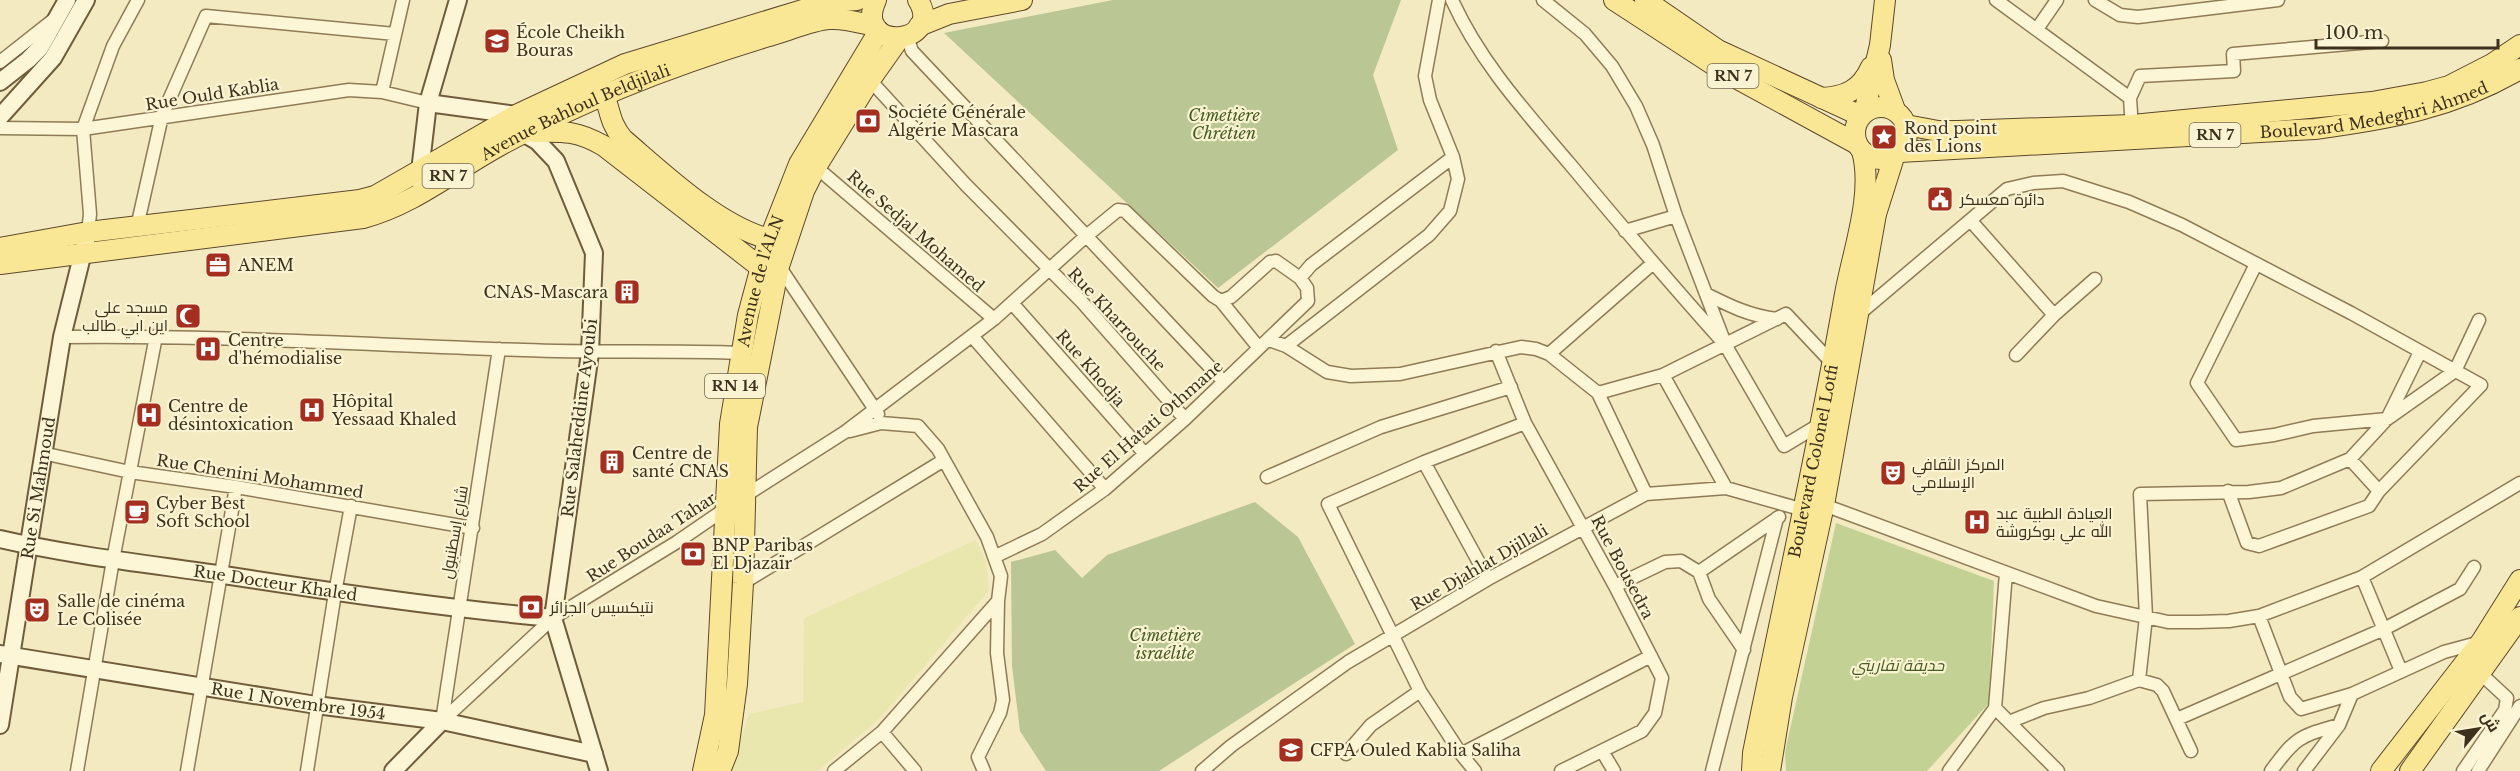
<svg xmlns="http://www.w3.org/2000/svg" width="2520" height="771" font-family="'Libre Baskerville',Cairo,serif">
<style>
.farmland{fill:#e9e7ae}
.green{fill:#c3d294}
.cemetery{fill:#bac694}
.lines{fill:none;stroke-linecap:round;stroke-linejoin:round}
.street-casing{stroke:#8f7b56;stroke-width:15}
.secondary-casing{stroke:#705c3a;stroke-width:20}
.primary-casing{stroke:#5c482b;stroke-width:22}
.street{stroke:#fcf5d6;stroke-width:12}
.secondary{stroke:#fcf5d6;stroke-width:16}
.primary{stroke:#fae795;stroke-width:20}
.labels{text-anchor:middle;stroke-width:4.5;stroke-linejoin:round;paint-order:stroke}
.shield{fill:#f9f3d2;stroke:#756a53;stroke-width:1.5}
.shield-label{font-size:15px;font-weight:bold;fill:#3d301c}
.poi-label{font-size:16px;fill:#3d301c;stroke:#f9f3d2;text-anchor:start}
.street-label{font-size:16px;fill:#3d301c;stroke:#f9f3d2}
.park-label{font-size:16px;font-style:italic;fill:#455b21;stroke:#f9f3d2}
</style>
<rect width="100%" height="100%" fill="#f3eac1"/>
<path class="farmland" d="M976 540 986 561 989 590 882 716 818 771H730L749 714 803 702 804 618Z"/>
<path class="green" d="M1836 523 1994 581 1989 703 1927 771H1786L1785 752Z"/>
<path class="cemetery" d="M1113 0H1401L1373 75 1398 150 1218 288 944 33Z
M1255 502 1298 537 1355 644 1159 771H1046L1020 731 1012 666 1011 562 1055 550 1082 578 1107 555Z"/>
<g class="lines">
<defs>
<path id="street" d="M1452 0C1480 62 1525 111 1569 163 1619 223 1669 282 1721 340
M1543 0 1585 34 1612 66 1636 106 1653 145 1676 216 1726 346 1784 446 1822 423
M1996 0 2130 98
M2095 0 2120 15 2138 17 2278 0
M2037 29 2057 0
M907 37 912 51 1223 381
M0 62 52 21
M870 80 966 185 1082 302 1185 419
M382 92 403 0
M0 128 83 129 349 90 382 92 428 103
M2132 129 2130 98 2140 76 2234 71 2233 54 2382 41
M816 167 994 319
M1971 221 2054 315
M137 227 162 116 206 16 395 34
M1625 231 1676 216
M88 232 90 214 83 129 113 46 138 0
M2256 264 2197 383 2236 440 2274 435 2313 426 2387 419 2420 352
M779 266 878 414
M1706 294C1730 306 1750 316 1777 319
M1221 301 1259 348
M1012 303 1145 454
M1858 315 2007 189 2033 183 2063 181 2129 202 2182 225 2351 313 2481 385 2379 491 2369 506 2259 546 2247 543 2228 491
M972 336 1105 489
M62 337C216 335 370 345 524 350 597 353 669 350 742 353
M1269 340 1286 346 1327 372 1351 376 1400 374 1521 347 1536 349 1549 354 1598 393 1646 494
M1286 346 1429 235 1450 211 1458 179 1453 157 1430 100 1425 76 1439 0
M1496 351 1525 423 1615 586 1662 678 1655 713 1642 731 1561 771
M1549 354 1652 264
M2016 355 2054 315 2095 279
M1663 375 1726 488
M1598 393 1663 375 1786 314 1833 364
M850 431 881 423 918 426 938 449 987 537 1001 576 998 601 997 653 1003 700 1000 713 978 757 984 771
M42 453 130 472 236 487 473 528
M2350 459 2379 491
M1424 462 1488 579
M1267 477 1381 427 1511 387
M743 497 845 432 994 319 1085 237 1118 210 1125 211 1213 296 1221 301 1231 297 1270 262 1276 261 1300 278
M1824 505 2096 606 2168 622H2198L2229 621 2259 616 2362 577 2520 483
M996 556 1042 534 1105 489 1185 419 1308 301 1307 288 1300 278 1311 265 1453 157
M1699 572 1709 599 1744 650
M2362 577 2401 671
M743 583 944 460
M1615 586 1665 562 1681 561 1699 572 1779 517
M2259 616 2290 697 2301 709 2352 694 2444 652 2481 642
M2139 680 2146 617 2140 494 2249 492 2281 488 2350 459 2387 419 2455 371 2479 320
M1995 708 2058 771
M2177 719 2384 629 2460 589 2474 567
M442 721 553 618 677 542 728 507
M442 721 499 349
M2009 722 2044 708 2089 698 2139 680 2157 685 2163 691 2191 751
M882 732 915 771
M1602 751 1614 771
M1346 754 1371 725 1420 691
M1461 754 1651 656
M77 771 113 560 156 336
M187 771 236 487
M307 771 335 593 351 506
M834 771 882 732 998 601
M1202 771 1231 746 1348 662 1488 579 1646 494 1726 488 1804 510
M1475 771 1461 754 1420 691 1328 504 1424 462 1525 423
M1712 771 1777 518
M1949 771 1995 708 2006 573
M2271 771C2295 738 2299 736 2339 725
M2304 771 2339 725 2352 694
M2463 771 2505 710 2507 698 2480 673
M2478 771 2520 706"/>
<g id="secondary">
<path d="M0 82 28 60 40 48 67 0"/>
<path d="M428 103 516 115"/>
<path d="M0 117 53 58 86 0"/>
<path d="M523 133 537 141 556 161 594 253 590 353 553 618 599 771"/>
<path d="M419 180 428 103 458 0"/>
<path id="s1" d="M0 539C74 556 149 564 224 575 334 592 442 608 553 618"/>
<path id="s2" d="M0 654 316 705 442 721 594 754"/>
<path id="s3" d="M0 725 62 337 88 232"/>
<path d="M393 771 442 721"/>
</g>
<g id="primary">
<path d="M876 0C852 54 946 45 918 0"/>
<path d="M1614 0 1723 71 1857 144"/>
<path d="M1645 0 1718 50 1861 116"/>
<path d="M919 26 949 14 1022 0"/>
<path d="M1881 60 1884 80 1895 110"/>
<path d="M600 86C611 106 607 120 623 139 663 173 718 226 769 239"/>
<path d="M1821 98C1845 97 1861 90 1871 67"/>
<circle cx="1881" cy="133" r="26"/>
<path d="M1864 113 1880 45 1885 0"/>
<path d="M1906 125 1938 131H1958L2132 125 2372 102 2427 92 2449 86 2492 64 2520 45"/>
<path d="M534 132C564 131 578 131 604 146L760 267"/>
<path id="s4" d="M1900 152 2315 129C2390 119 2453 108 2520 69"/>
<path d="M0 248 88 232 360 200 375 196 516 115 625 64 829 2 857 0"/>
<path id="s5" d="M0 264 363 218C413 205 455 170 499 146 584 99 676 64 769 36 788 31 811 20 830 19 845 18 860 23 875 26"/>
<path id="s6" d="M703 771 715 715 730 424 748 315 766 248 799 164 879 31"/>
<path d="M720 771 728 751 737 684 743 583 747 427 779 266 804 191 816 167 870 80 899 39"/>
<path id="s7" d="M1752 771 1753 753C1784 600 1818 448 1845 294 1853 250 1874 194 1862 151"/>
<path d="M1770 771 1782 697 1824 505 1876 214 1894 157"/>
<path d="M2381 771 2481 642 2520 580"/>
<path d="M2410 771 2520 617"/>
</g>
</defs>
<use href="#street" class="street-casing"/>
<use href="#secondary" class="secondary-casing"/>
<use href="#primary" class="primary-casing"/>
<use href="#street" class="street"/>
<use href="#secondary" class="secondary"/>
<use href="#primary" class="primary"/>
</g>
<defs>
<symbol id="school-square" viewBox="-11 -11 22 22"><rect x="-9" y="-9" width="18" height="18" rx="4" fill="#a42f20" stroke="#f9f3d2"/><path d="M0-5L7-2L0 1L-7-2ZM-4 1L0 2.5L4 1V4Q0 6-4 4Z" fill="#fff"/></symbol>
<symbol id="bank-square" viewBox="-11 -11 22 22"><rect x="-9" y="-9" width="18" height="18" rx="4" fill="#a42f20" stroke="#f9f3d2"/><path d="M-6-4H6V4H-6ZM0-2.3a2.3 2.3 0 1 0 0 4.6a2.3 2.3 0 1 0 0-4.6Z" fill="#fff"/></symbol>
<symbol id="sight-square" viewBox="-11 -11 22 22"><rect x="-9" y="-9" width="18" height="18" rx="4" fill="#a42f20" stroke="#f9f3d2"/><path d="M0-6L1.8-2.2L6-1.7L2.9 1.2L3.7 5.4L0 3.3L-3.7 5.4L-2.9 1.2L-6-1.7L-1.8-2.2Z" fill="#fff"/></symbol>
<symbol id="civic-square" viewBox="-11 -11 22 22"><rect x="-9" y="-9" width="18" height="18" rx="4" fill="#a42f20" stroke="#f9f3d2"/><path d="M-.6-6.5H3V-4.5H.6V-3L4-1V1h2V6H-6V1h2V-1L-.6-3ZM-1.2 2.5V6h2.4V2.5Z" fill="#fff"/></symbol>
<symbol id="office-square" viewBox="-11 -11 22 22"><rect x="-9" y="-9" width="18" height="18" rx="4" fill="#a42f20" stroke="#f9f3d2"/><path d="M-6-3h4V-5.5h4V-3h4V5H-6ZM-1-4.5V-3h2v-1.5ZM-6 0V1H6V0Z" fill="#fff"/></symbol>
<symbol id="building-square" viewBox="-11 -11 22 22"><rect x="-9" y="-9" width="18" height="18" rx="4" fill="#a42f20" stroke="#f9f3d2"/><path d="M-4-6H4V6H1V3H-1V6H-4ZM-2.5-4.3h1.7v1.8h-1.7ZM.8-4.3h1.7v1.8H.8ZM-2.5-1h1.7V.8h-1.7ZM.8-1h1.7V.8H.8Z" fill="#fff"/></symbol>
<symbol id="mosque-square" viewBox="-11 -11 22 22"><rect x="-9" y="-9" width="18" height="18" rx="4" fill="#a42f20" stroke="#f9f3d2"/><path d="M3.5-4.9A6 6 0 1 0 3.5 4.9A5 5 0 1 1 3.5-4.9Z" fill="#fff"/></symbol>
<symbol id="hospital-square" viewBox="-11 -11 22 22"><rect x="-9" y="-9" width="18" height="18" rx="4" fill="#a42f20" stroke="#f9f3d2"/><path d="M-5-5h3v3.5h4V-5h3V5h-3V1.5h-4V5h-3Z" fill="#fff"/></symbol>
<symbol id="theatre-square" viewBox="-11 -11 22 22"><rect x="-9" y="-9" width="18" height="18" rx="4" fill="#a42f20" stroke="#f9f3d2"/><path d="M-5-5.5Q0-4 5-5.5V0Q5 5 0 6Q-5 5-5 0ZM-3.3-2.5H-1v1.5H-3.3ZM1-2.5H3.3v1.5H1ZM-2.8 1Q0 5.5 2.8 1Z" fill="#fff"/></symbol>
<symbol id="cafe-square" viewBox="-11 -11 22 22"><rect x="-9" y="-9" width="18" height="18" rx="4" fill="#a42f20" stroke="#f9f3d2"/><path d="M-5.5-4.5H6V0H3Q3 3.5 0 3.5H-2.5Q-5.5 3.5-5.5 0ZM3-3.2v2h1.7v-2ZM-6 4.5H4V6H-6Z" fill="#fff"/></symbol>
<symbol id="university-square" viewBox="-11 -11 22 22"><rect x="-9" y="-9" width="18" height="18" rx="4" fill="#a42f20" stroke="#f9f3d2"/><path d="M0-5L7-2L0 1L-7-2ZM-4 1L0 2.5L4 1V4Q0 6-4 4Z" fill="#fff"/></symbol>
</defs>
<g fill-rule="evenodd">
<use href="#school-square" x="482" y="26" width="30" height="30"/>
<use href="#bank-square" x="853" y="106" width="30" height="30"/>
<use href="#sight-square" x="1869" y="122" width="30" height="30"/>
<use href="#civic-square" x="1925" y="184" width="30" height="30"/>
<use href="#office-square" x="203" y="250" width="30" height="30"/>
<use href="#building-square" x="612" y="277" width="30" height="30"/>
<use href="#mosque-square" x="173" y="301" width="30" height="30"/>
<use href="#hospital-square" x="193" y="334" width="30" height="30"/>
<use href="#hospital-square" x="297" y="395" width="30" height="30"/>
<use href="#hospital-square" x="134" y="400" width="30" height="30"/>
<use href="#building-square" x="597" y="447" width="30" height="30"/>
<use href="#theatre-square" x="1878" y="458" width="30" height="30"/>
<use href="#cafe-square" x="122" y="497" width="30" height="30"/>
<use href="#hospital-square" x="1962" y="507" width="30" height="30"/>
<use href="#bank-square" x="678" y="539" width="30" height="30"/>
<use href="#bank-square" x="516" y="592" width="30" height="30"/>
<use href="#theatre-square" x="22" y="595" width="30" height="30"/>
<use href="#university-square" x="1276" y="735" width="30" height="30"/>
</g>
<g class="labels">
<g class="shield">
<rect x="1707.5" y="64" width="51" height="24" rx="4.5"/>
<rect x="2189.5" y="123" width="51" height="24" rx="4.5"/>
<rect x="422.5" y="164" width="51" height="24" rx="4.5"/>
<rect x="705" y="374" width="60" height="24" rx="4.5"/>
</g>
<g class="shield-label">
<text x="1733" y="81">RN 7</text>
<text x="2215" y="140">RN 7</text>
<text x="448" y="181">RN 7</text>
<text x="735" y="391">RN 14</text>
</g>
<g class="poi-label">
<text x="516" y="38">École Cheikh<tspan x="516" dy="18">Bouras</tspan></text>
<text x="888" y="118">Société Générale<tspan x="888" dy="18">Algérie Mascara</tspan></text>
<text x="1904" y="134">Rond point<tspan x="1904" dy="18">des Lions</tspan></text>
<text x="1960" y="205">دائرة معسكر</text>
<text x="238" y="271">ANEM</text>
<text x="608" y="298" text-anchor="end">CNAS-Mascara</text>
<text x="168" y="313" text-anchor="end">مسجد علي<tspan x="168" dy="18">اين ابي طالب</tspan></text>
<text x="228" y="346">Centre<tspan x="228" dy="18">d'hémodialise</tspan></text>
<text x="332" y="407">Hôpital<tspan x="332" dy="18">Yessaad Khaled</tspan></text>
<text x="168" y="412">Centre de<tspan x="168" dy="18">désintoxication</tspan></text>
<text x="632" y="459">Centre de<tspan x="632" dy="18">santé CNAS</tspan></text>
<text x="1912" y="470">المركز الثقافي<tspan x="1912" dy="18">الإسلامي</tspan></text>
<text x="156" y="509">Cyber Best<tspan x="156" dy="18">Soft School</tspan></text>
<text x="1996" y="519">العيادة الطبية عبد<tspan x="1996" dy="18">الله علي بوكروشة</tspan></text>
<text x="712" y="551">BNP Paribas<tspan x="712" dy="18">El Djazaïr</tspan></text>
<text x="57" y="607">Salle de cinéma<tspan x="57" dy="18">Le Colisée</tspan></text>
<text x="550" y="613">نتيكسيس الجزائر</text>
<text x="1310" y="756">CFPA Ouled Kablia Saliha</text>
</g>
<g class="street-label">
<text transform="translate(212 94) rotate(-9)" y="6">Rue Ould Kablia</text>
<text dy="6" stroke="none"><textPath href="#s4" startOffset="477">Boulevard Medeghri Ahmed</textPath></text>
<text dy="6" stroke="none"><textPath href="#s5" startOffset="604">Avenue Bahloul Beldjilali</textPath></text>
<text transform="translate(916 231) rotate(41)" y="6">Rue Sedjal Mohamed</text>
<text dy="6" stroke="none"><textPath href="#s6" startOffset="495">Avenue de l'ALN</textPath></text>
<text transform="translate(1117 319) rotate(47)" y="6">Rue Kharrouche</text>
<text transform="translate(1091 368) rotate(49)" y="6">Rue Khodja</text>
<text transform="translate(579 418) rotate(-83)" y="6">Rue Salaheddine Ayoubi</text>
<text transform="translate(1148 426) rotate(-41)" y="6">Rue El Hatati Othmane</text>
<text dy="6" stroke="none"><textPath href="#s7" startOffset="316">Boulevard Colonel Lotfi</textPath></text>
<text transform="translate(260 476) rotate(9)" y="6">Rue Chenini Mohammed</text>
<text dy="6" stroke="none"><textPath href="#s3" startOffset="240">Rue Si Mahmoud</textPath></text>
<text transform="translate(454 532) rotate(-80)" y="6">شارع إسطنبول</text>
<text transform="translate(651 537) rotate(-33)" y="6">Rue Boudaa Tahar</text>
<text transform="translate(1479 567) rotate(-30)" y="6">Rue Djahlat Djillali</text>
<text transform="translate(1623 567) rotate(62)" y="6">Rue Bousedra</text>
<text dy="6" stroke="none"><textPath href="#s1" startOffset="279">Rue Docteur Khaled</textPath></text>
<text dy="6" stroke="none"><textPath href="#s2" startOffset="302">Rue 1 Novembre 1954</textPath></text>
</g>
<g class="park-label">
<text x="1224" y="121">Cimetière<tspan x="1224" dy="18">Chrétien</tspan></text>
<text x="1165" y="641">Cimetière<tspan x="1165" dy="18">israélite</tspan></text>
<text x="1898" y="671">حديقة تفاريتي</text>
</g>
</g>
<g transform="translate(2478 729) rotate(60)" stroke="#f9f3d2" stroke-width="4.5" paint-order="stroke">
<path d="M0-4.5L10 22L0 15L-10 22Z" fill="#3d301c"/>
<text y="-9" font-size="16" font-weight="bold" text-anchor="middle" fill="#3d301c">ش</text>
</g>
<path d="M2316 39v9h182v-9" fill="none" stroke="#3d301c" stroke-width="3"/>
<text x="2325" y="39" font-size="18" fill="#3d301c" stroke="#f9f3d2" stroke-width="4.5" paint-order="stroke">100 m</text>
</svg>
